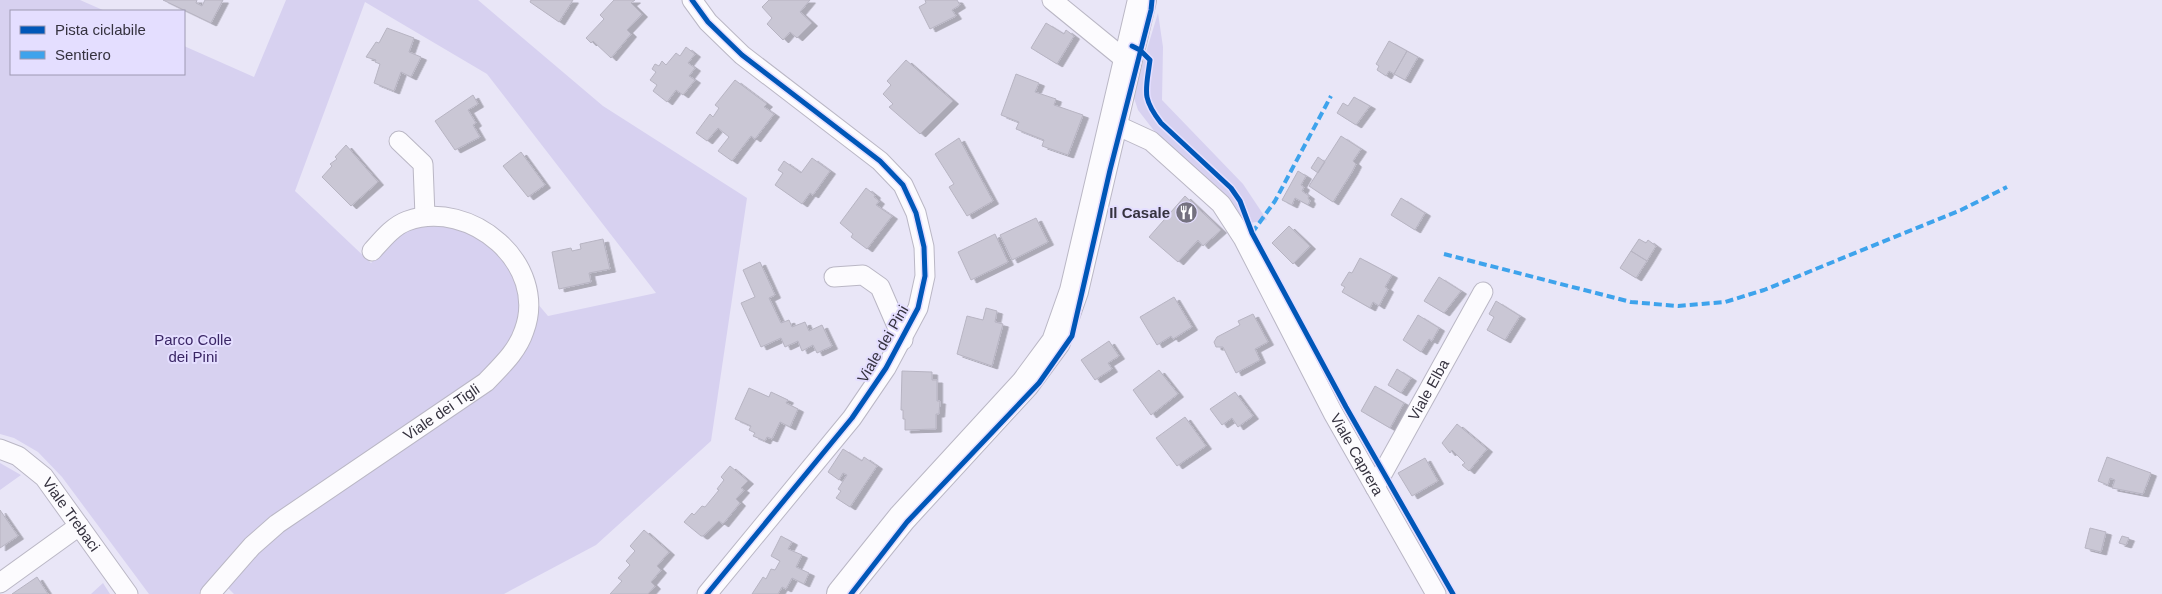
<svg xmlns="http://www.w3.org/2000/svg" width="2162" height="594" font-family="Arial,sans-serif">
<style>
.green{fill:#d7d1f0}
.building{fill:#cac7d5;stroke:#b7b4c2;filter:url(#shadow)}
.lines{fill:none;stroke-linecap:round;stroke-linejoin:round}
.street-casing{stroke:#bab7c5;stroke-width:21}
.secondary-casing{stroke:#bab7c5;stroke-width:30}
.street{stroke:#fcfbfe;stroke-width:19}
.secondary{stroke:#fcfbfe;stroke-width:28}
.quiet{stroke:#3ea3ec;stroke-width:4;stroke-dasharray:8 4;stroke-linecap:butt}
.cycleway-casing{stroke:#e4deff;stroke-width:8}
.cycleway{stroke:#0057b8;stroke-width:5}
.labels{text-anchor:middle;stroke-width:4;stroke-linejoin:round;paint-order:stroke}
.poi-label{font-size:15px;font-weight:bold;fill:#35323f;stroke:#e4deff;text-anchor:end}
.park-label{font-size:15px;fill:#3a2665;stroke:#e4deff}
.street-label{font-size:15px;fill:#35323f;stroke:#e4deff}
</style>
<defs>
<filter id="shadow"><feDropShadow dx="5.5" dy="3" stdDeviation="0" flood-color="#0004"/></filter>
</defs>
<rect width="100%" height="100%" fill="#e9e6f7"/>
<path class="green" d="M0 0H80L105 11H11V74H184V46L254 77 286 0H478L603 106 747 198 711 441 596 545 504 594H234L228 588 231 577 281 530 490 387 537 303 548 316 656 293 487 74 365 2 295 191 371 263C383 252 393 236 408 229 452 207 525 255 522 305 519 335 501 355 481 376L221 568 199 594H149L62 477 38 452 14 438 0 434Z
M1158 13 1163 47 1162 100 1243 184 1267 220 1245 224 1227 197 1155 132 1138 110 1133 95Z
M0 463 21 475 0 490Z
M103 583 110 594H91Z"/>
<path class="building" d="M163 0H197L196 3 202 6 205 0H223L211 23Z
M531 0H573L559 22 530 2Z
M614 0H635L631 3 642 14 627 30 631 34 611 58 593 41 591 43 586 38 604 19 600 15Z
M769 0H810L800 12 812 23 797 38 790 32 783 40 767 24 772 18 762 7Z
M925 0H957L960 5 952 10 956 16 930 29 919 7 926 3Z
M1046 23 1064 34 1066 30 1074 36 1057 64 1031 48Z
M387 28 414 38 409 52 421 57 411 77 401 72 394 91 374 83 380 64 375 62 376 60 366 57 376 42 379 43Z
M1389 41 1407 51 1394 74 1389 71 1386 76 1377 70 1379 66 1376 64Z
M686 47 695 54 688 63 695 68 689 76 695 80 683 95 676 90 667 102 653 91 657 85 650 80 656 72 652 69 655 64 659 66 662 61 666 65 676 53 680 56Z
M1407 51 1418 57 1405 80 1394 74Z
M906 60 953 101 920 134 889 107 893 104 883 94 891 85 887 81Z
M1016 74 1039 83 1035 92 1056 99 1054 105 1083 115 1068 155 1042 146 1044 140 1016 129 1019 122 1001 115Z
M735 80 767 104 764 107 774 114 755 139 751 136 732 161 718 151 729 137 718 128 707 141 696 133 710 114 713 117 719 108 715 105Z
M473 95 478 104 468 110 476 123 473 125 480 137 455 150 435 121Z
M1354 97 1370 106 1356 125 1337 113 1343 103 1348 106Z
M1341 136 1361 149 1353 161 1356 164 1352 172 1333 202 1309 186Z
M959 138 993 201 967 216 949 187 954 184 935 154Z
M346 145 378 182 351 206 322 177 332 166 330 164 337 159 335 157Z
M521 152 545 185 528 197 503 166Z
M1318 157 1325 162 1318 173 1311 168Z
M812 158 830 171 813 195 810 193 802 204 775 185 783 173 778 170 784 161 801 173Z
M1298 171 1306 176 1301 185 1304 187 1302 191 1309 196 1308 198 1310 201 1308 205 1295 198 1292 205 1282 200Z
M866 188 875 195 874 197 879 201 876 205 892 216 867 249 851 237 853 234 840 223Z
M1185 196 1221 230 1203 246 1198 240 1178 262 1149 237Z
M1401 198 1425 213 1415 230 1391 215Z
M1036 218 1048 242 1012 260 1000 235Z
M1289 226 1310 246 1293 264 1272 243Z
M995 234 1008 262 971 280 958 252Z
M603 239 610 269 589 273 591 282 559 289 552 252 571 248 572 251 581 249 580 244Z
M1639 239 1646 243 1648 240 1656 246 1647 261 1631 251Z
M1631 251 1647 261 1636 278 1620 268Z
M1360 258 1392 275 1385 287 1388 289 1379 306 1373 302 1370 308 1342 292 1345 287 1341 285 1349 272 1352 273Z
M760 262 775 295 769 298 781 323 789 320 792 327 805 322 809 331 822 325 832 346 817 353 813 345 802 351 798 341 785 347 781 338 761 347 741 303 755 297 743 270Z
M1439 277 1461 291 1444 313 1424 301Z
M1174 297 1192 327 1173 339 1171 336 1157 345 1140 317Z
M1496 301 1520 316 1505 340 1487 330 1494 317 1489 314Z
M986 308 997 311 995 322 1003 324 992 366 957 354 967 316 983 320Z
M1253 314 1268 342 1255 349 1260 360 1236 373 1223 347H1216L1214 342 1217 337 1240 325 1238 321Z
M1418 315 1439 328 1432 341 1429 339 1421 352 1403 340Z
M1109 341 1119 356 1108 363 1112 369 1095 380 1081 360Z
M1397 369 1411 378 1401 393 1388 385Z
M1159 370 1178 394 1151 415 1133 390Z
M902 371 932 372V380H937V401H940L939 414H936V429L905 430V419H903V410H901Z
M1375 386 1404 403 1390 428 1361 411Z
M749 388 769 397 771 392 788 400 786 403 798 409 790 427 780 422 772 439 767 437 765 441 753 436 755 433 749 430 751 426 735 419Z
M1235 392 1253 416 1238 427 1232 418 1222 425 1210 409Z
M1185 417 1206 446 1177 466 1156 438Z
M1457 424 1487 449 1469 471 1462 465 1465 463 1452 450 1450 453 1442 443Z
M843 449 862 461 864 457 877 466 850 507 836 498 841 491 838 489 847 475 843 473 839 480 828 472Z
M2107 457 2151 473 2143 494 2112 488 2115 480 2110 478 2108 485 2098 481Z
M1425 458 1438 481 1412 496 1398 473Z
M730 466 748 481 741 488 744 490 736 499 740 503 723 524 719 521 703 536H701L684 522 692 513 694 515 702 506 705 507 719 490 717 489 724 480 721 477Z
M0 510 18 536 0 548Z
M2090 528 2106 532 2101 552 2085 548Z
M644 530 669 552 657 566 661 570 651 582 655 586 648 594H610L622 581 618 578 630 565 626 561 635 551 630 546Z
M781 536 792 542 788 549 802 555 796 567 809 573 804 584 792 578 786 589 782 587 778 594H752L763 577 766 579 771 569 775 570 780 561 771 556Z
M2122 536 2129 538 2126 545 2119 543Z
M37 577 48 594H12Z"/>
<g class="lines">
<defs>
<g id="street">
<path d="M692 0 708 22 742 55 880 161 903 185 916 213 924 247 925 276 918 308 886 368 852 418 707 594"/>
<path d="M1052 0 1128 62"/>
<path id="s1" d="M1114 124 1151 141 1221 204 1243 238 1333 413 1436 594"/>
<path d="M399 141 423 164 425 216"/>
<path d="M834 277 863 275 880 287 903 340"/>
<path id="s2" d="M0 449 18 456 44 477 128 594"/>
<path id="s3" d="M1375 487 1483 292"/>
<path d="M0 583 79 526"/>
<path id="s4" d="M210 594 252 546 277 524 486 382C501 366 517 352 524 331 549 264 470 198 407 221 393 226 382 240 372 251"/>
</g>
<path id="secondary" d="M841 594 902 518 1025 384 1056 342 1074 291 1142 0"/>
</defs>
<use href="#street" class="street-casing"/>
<use href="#secondary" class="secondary-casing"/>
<use href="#street" class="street"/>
<use href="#secondary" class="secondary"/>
<path class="quiet" d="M1252 233 1275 201 1331 96
M1444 254 1631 302 1678 306 1725 302 1764 290 1961 210 2007 187"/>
<defs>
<path id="cycleway" d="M692 0 708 22 742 55 880 161 903 185 916 213 924 247 925 276 918 308 886 368 852 418 707 594
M1132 46 1140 50 1150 60C1146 91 1141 97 1161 123L1231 188 1240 201 1252 233 1346 407 1453 594
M851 594 907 522 1039 383 1072 336 1110 170 1151 10 1152 0"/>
</defs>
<use href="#cycleway" class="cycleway-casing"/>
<use href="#cycleway" class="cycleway"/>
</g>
<defs>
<symbol id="restaurant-disc" viewBox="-11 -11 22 22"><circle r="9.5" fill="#74717f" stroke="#e4deff"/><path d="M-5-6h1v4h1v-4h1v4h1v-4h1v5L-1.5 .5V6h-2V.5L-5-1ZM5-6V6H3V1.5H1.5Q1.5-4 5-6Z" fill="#fff"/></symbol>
</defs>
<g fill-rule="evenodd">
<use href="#restaurant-disc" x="1174" y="200" width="25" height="25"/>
</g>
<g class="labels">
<g class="poi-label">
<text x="1170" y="218">Il Casale</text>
</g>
<g class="park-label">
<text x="193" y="345">Parco Colle<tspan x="193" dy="17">dei Pini</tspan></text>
</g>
<g class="street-label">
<text transform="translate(883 344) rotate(-60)" y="5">Viale dei Pini</text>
<text dy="5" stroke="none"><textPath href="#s3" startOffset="111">Viale Elba</textPath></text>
<text dy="5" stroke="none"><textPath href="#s4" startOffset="296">Viale dei Tigli</textPath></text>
<text dy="5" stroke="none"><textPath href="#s1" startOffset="420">Viale Caprera</textPath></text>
<text dy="5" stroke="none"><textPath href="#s2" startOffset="99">Viale Trebaci</textPath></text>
</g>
</g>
<rect x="10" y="10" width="175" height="65" fill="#e4deff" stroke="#9e99b2"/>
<rect x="20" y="26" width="25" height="8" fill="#0057b8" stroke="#9e99b2"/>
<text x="55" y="35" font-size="15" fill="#35323f">Pista ciclabile</text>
<rect x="20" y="51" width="25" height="8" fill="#3ea3ec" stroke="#9e99b2"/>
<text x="55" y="60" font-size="15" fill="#35323f">Sentiero</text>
</svg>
